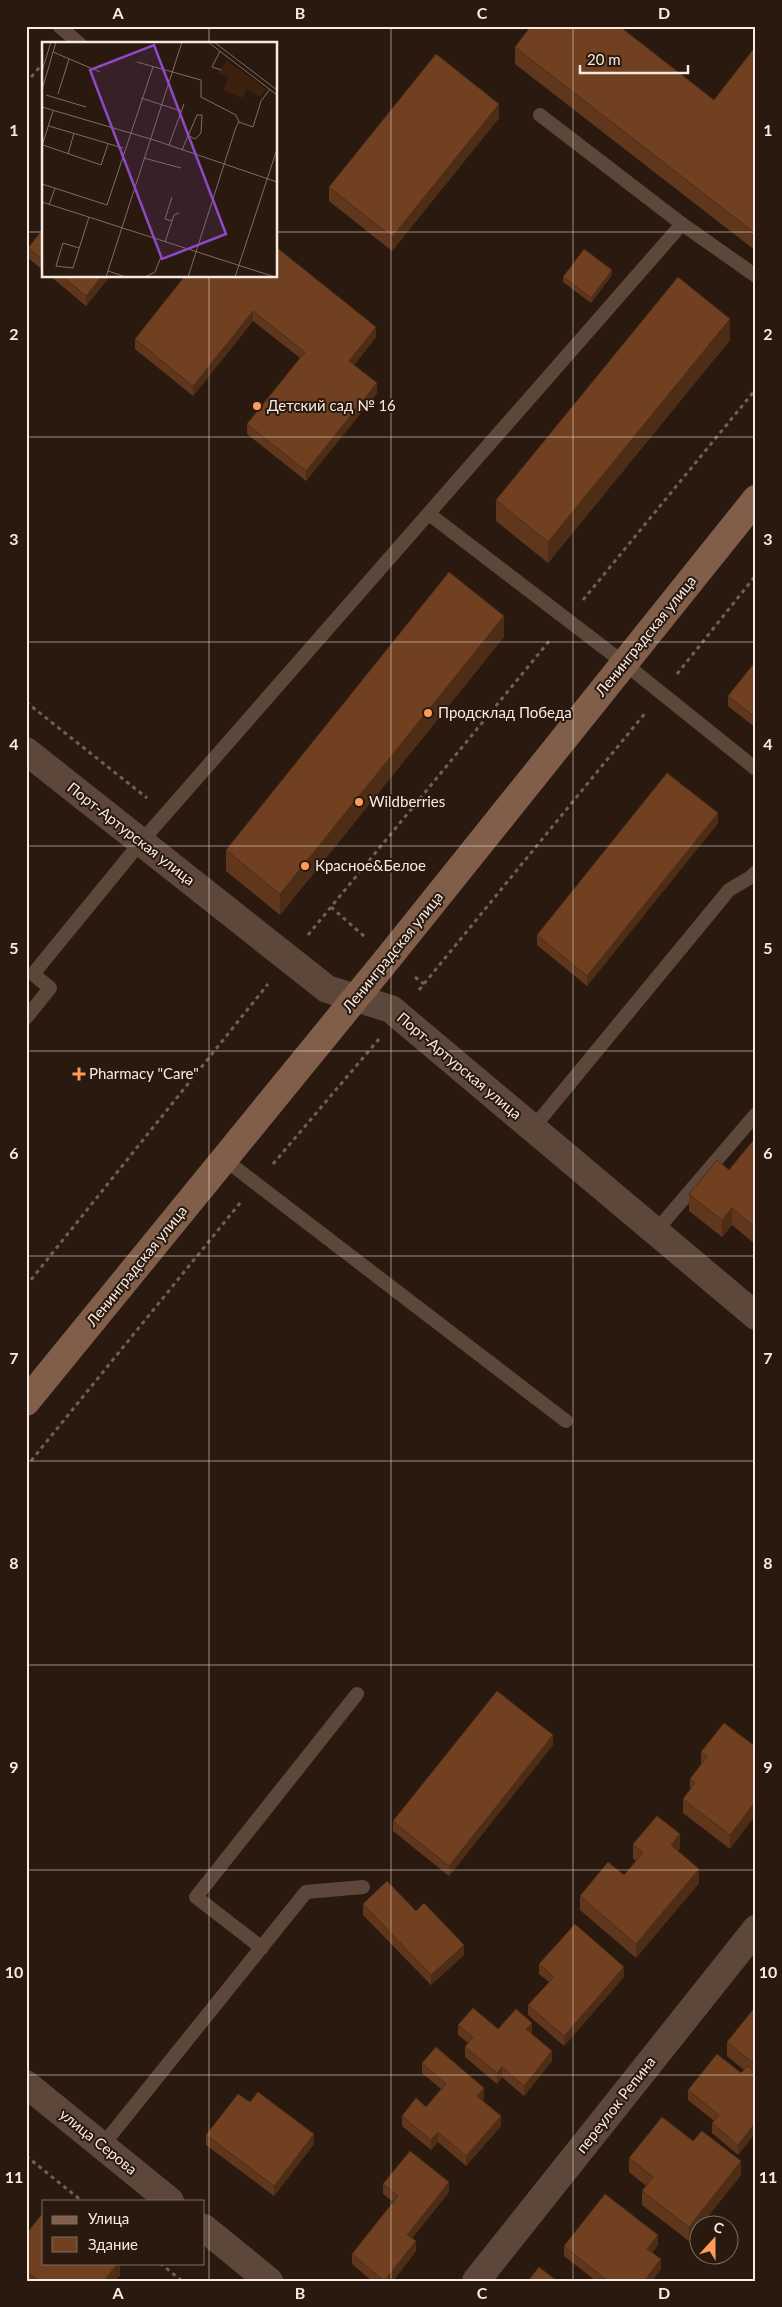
<svg xmlns="http://www.w3.org/2000/svg" width="782" height="2307" font-family="Lato,sans-serif">
<style>
.lines{fill:none;stroke-linecap:round;stroke-linejoin:round}
.path{stroke:#6f6056;stroke-width:3;stroke-dasharray:4 4;stroke-linecap:butt}
.lane{stroke:#5d473a;stroke-width:14}
.street{stroke:#5d473a;stroke-width:28}
.secondary{stroke:#815e4a;stroke-width:28}
.wall{fill:#60371c}
.shaded-wall{fill:#4e2d17}
.building{fill:#704021;stroke:#4e2d17}
.grid{fill:none;stroke:#f7ebe3;stroke-width:1;stroke-opacity:0.55}
.poi-dot{fill:#ff9b5a;stroke:#2a190e;stroke-width:2}
.labels{text-anchor:middle;stroke-width:4;stroke-linejoin:round;paint-order:stroke}
.poi-label{font-size:15px;fill:#f7ebe3;stroke:#2a190e;text-anchor:start}
.street-label{font-size:15px;fill:#f7ebe3;stroke:#2a190e}
.inset-road{fill:none;stroke:#7c6d63;stroke-width:1}
.view{fill:#8e49c4;fill-opacity:0.15;stroke:#8e49c4;stroke-width:2.5}
.inset-edge{fill:none;stroke:#f7ebe3;stroke-width:2.5}
.neatline{fill:none;stroke:#f7ebe3;stroke-width:2}
.grid-label{font-size:16px;text-anchor:middle;font-weight:bold;fill:#f7ebe3}
</style>
<rect width="100%" height="100%" fill="#2a190e"/>
<g class="lines">
<path class="path" d="M26 83 44 62
M583 600 756 389
M677 674 756 575
M26 702 147 798
M331 907 365 937
M308 935 550 640
M415 977 424 984
M419 990 646 712
M273 1164 379 1039
M26 1286 268 984
M26 1467 240 1203
M26 2156 82 2201
M160 2263 182 2281"/>
<path class="lane" d="M59 26 80 44
M540 115 682 224 756 276
M429 514 624 663 756 769
M26 1018 50 988 33 974 141 842 682 224
M533 1128 729 890 751 877 756 872
M224 1159 566 1421
M655 1232 756 1114
M262 1948 196 1897 357 1694
M102 2146 306 1892 363 1887"/>
<path class="street" d="M26 751 327 989 391 1009 756 1316
M26 2084 170 2201
M204 2228 269 2281
M476 2281 756 1929"/>
<path class="secondary" d="M26 1402 389 957 756 499"/>
</g>
<path class="wall" d="M756 46V251L515 64V47L714 100Z
M499 118 392 251 329 201V187Z
M44 228V271L28 258V248Z
M612 275 591 303 563 282V277Z
M50 276H110L86 306Z
M185 276 376 337 354 365 377 393 306 481 247 434V424L300 358 253 321 193 396 135 349V339Z
M730 340 548 563 496 521V500Z
M504 637 280 915 226 871V850Z
M756 661V728L728 706V696Z
M718 823 587 986 537 945V935Z
M756 1137V1245L732 1225 722 1237 689 1211V1194L729 1170Z
M553 1745 449 1876 393 1831V1821Z
M756 1747 730 1849 683 1813V1799L690 1790V1779L701 1764V1752Z
M633 1844 680 1848 678 1851 699 1883 636 1958 580 1910V1896L624 1875 636 1861 633 1858Z
M363 1904 416 1911 464 1955 431 1985 363 1915Z
M539 1964 624 1977 564 2046 528 2015V2005L549 1982 539 1974Z
M756 2006V2132L738 2155 712 2133V2123L714 2121 688 2100V2090L741 2073 744 2070 727 2056V2042Z
M458 2025 532 2033 531 2034 552 2061 524 2096 502 2077 497 2084 465 2057V2047L468 2043 458 2035Z
M422 2063 484 2098 482 2100 501 2126 466 2166 438 2142 431 2150 402 2126V2116L426 2107 441 2089 422 2073Z
M250 2102 314 2144 274 2196 206 2145V2135Z
M693 2141 741 2175 702 2224H700L689 2241 642 2205V2191L646 2186 629 2172V2158Z
M383 2184 449 2192 412 2238 416 2251 393 2281H372L352 2264V2254L393 2202 383 2194Z
M26 2234 120 2263V2275L115 2281H26Z
M658 2245 652 2253 661 2269 652 2281H596L564 2256V2246Z"/>
<path class="shaded-wall" d="M499 104V118L392 251V237Z
M612 270V275L591 303V298Z
M102 276H110L86 306V296Z
M253 311V321L193 396V386Z
M730 319V340L548 563V542Z
M376 327V337L349 371V361Z
M377 383V393L306 481V471Z
M504 616V637L280 915V894Z
M718 813V823L587 986V976Z
M732 1208V1225L722 1237V1220Z
M553 1735V1745L449 1876V1866Z
M756 1801V1815L730 1849V1835Z
M680 1834V1848L671 1859V1845Z
M699 1869V1883L636 1958V1944Z
M464 1945V1955L431 1985V1975Z
M624 1967V1977L564 2046V2036Z
M532 2023V2033L526 2039V2029Z
M552 2051V2061L524 2096V2086Z
M502 2067V2077L497 2084V2073Z
M484 2088V2098L477 2106V2096Z
M501 2116V2126L466 2166V2156Z
M756 2122V2132L738 2155V2145Z
M438 2132V2142L431 2150V2140Z
M314 2134V2144L274 2196V2186Z
M741 2161V2175L702 2224H700V2228L689 2241V2227Z
M449 2182V2192L407 2245V2235Z
M658 2235V2245L647 2259V2249Z
M416 2241V2251L393 2281H385Z
M661 2259V2269L652 2281H644Z
M118 2263H120V2275L115 2281H104Z"/>
<path class="building" d="M531 26H619L714 100 756 46V234L515 47Z
M436 54 499 104 392 237 329 187Z
M44 228V261L28 248Z
M276 247 376 327 349 361 377 383 306 471 247 424 305 352 253 311 193 386 135 339 185 276H276Z
M584 249 612 270 591 298 563 277Z
M62 276H102L86 296Z
M678 277 730 319 548 542 496 500Z
M449 572 504 616 280 894 226 850Z
M756 661V718L728 696Z
M667 773 718 813 587 976 537 935Z
M756 1137V1228L732 1208 722 1220 689 1194 717 1160 729 1170Z
M497 1691 553 1735 449 1866 393 1821Z
M724 1723 756 1747V1801L730 1835 683 1799 695 1783 690 1779 707 1757 701 1752Z
M657 1816 680 1834 671 1845 699 1869 636 1944 580 1896 608 1862 624 1875 643 1853 633 1844Z
M387 1881 416 1911 424 1903 464 1945 431 1975 363 1904Z
M575 1924 624 1967 564 2036 528 2005 554 1977 539 1964Z
M756 2006V2065L727 2042Z
M473 2008 498 2029 516 2009 532 2023 526 2029 552 2051 524 2086 502 2067 497 2073 465 2047 473 2037 458 2025Z
M436 2047 484 2088 477 2096 501 2116 466 2156 438 2132 431 2140 402 2116 416 2098 426 2107 446 2084 422 2063Z
M717 2054 741 2073 748 2066 756 2072V2122L738 2145 712 2123 719 2115 688 2090Z
M258 2092 314 2134 274 2186 206 2135 238 2094 250 2102Z
M662 2117 693 2141 702 2131 741 2161 689 2227 642 2191 653 2177 629 2158Z
M410 2151 449 2182 407 2235 416 2241 384 2281 352 2254 398 2196 383 2184Z
M605 2194 658 2235 647 2249 661 2259 644 2281H608L564 2246Z
M44 2212V2263H118L104 2281H39L26 2271V2234Z
M539 2267 557 2281H528Z"/>
<path class="grid" d="M209 26V44M391 26V2281M573 26V2281M26 232H44M276 232H756M209 276V2281M26 437H756M26 642H756M26 846H756M26 1051H756M26 1256H756M26 1461H756M26 1665H756M26 1870H756M26 2075H756"/>
<g class="poi-dot">
<circle cx="257" cy="406" r="5"/>
<circle cx="428" cy="713" r="5"/>
<circle cx="359" cy="802" r="5"/>
<circle cx="305" cy="866" r="5"/>
<path d="M76.5 1066.5h5v5h5v5h-5v5h-5v-5h-5v-5h5z"/>
</g>
<g class="labels">
<g class="poi-label">
<text x="267" y="411">Детский сад № 16</text>
<text x="438" y="718">Продсклад Победа</text>
<text x="369" y="807">Wildberries</text>
<text x="315" y="871">Красное&amp;Белое</text>
<text x="89" y="1079">Pharmacy "Care"</text>
</g>
<g class="street-label">
<text transform="translate(646 636) rotate(-51)" y="5">Ленинградская улица</text>
<text transform="translate(131 834) rotate(38)" y="5">Порт-Артурская улица</text>
<text transform="translate(393 952) rotate(-51)" y="5">Ленинградская улица</text>
<text transform="translate(459 1066) rotate(40)" y="5">Порт-Артурская улица</text>
<text transform="translate(137 1266) rotate(-51)" y="5">Ленинградская улица</text>
<text transform="translate(616 2105) rotate(-52)" y="5">переулок Репина</text>
<text transform="translate(98 2142) rotate(39)" y="5">улица Серова</text>
</g>
</g>
<g transform="translate(42 42)">
<rect width="235" height="235" fill="#2a190e"/>
<path d="M185 19 224 47 218 55 205 46 201 56 182 49 186 35 176 31Z" fill="#3d210f"/>
<path class="inset-road" d="M166 0 235 53M172 0 235 48M178 9 170 25 179 28M11 10 58 30M95 20 159 38V55L194 73 197 80M0 29 9 0M0 48 14 0M16 52 27 17M4 53 44 65M99 56 139 69M0 65 112 98 235 140M7 84 81 106M1 103 59 123 66 102M127 103 142 62M0 104 11 69M140 108 155 73H160L159 91 153 97 147 94M26 112 32 91M102 116 139 126M0 142 65 163 111 25M130 155 123 177 130 179M0 160 233 235M7 163 13 146M123 200 132 173 137 171M37 206 21 201 14 224 31 226 47 175M66 229 84 235M64 235 140 0M103 235 113 230 119 215M146 235 194 85 197 80 211 85 219 59 228 47M193 235 235 107"/>
<path class="view" d="M112 3 184 192 120 217 48 28Z"/>
<rect width="235" height="235" class="inset-edge"/>
</g>
<rect width="782" height="2307" fill="none" stroke="#2a190e" stroke-width="55"/>
<rect x="42" y="2200" width="162" height="65" fill="#2a190e" stroke="#7c6d63"/>
<rect x="52" y="2216" width="25" height="8" fill="#815e4a" stroke="#7c6d63"/>
<text x="88" y="2224" font-size="15" fill="#f7ebe3">Улица</text>
<rect x="52" y="2237" width="25" height="15" fill="#704021" stroke="#7c6d63"/>
<text x="88" y="2250" font-size="15" fill="#f7ebe3">Здание</text>
<g transform="translate(714 2240) rotate(21)"><circle r="24" fill="#2a190e" stroke="#7c6d63"/>
<path d="M0-4L9 19L0 12L-9 19Z" fill="#ff9b5a"/>
<text y="-8" font-size="14" font-weight="bold" text-anchor="middle" fill="#f7ebe3">С</text>
</g>
<path d="M580 65v8h108v-8" fill="none" stroke="#f7ebe3" stroke-width="2.5"/>
<text x="587" y="65" font-size="15" fill="#f7ebe3" stroke="#2a190e" stroke-width="4" paint-order="stroke">20 m</text>
<rect x="28" y="28" width="726" height="2252" class="neatline"/>
<g class="grid-label">
<text x="118" y="19">A</text>
<text x="300" y="19">B</text>
<text x="482" y="19">C</text>
<text x="664" y="19">D</text>
<text x="14" y="136">1</text>
<text x="768" y="136">1</text>
<text x="14" y="340">2</text>
<text x="768" y="340">2</text>
<text x="14" y="545">3</text>
<text x="768" y="545">3</text>
<text x="14" y="750">4</text>
<text x="768" y="750">4</text>
<text x="14" y="954">5</text>
<text x="768" y="954">5</text>
<text x="14" y="1159">6</text>
<text x="768" y="1159">6</text>
<text x="14" y="1364">7</text>
<text x="768" y="1364">7</text>
<text x="14" y="1569">8</text>
<text x="768" y="1569">8</text>
<text x="14" y="1773">9</text>
<text x="768" y="1773">9</text>
<text x="14" y="1978">10</text>
<text x="768" y="1978">10</text>
<text x="14" y="2183">11</text>
<text x="768" y="2183">11</text>
<text x="118" y="2299">A</text>
<text x="300" y="2299">B</text>
<text x="482" y="2299">C</text>
<text x="664" y="2299">D</text>
</g>
</svg>
